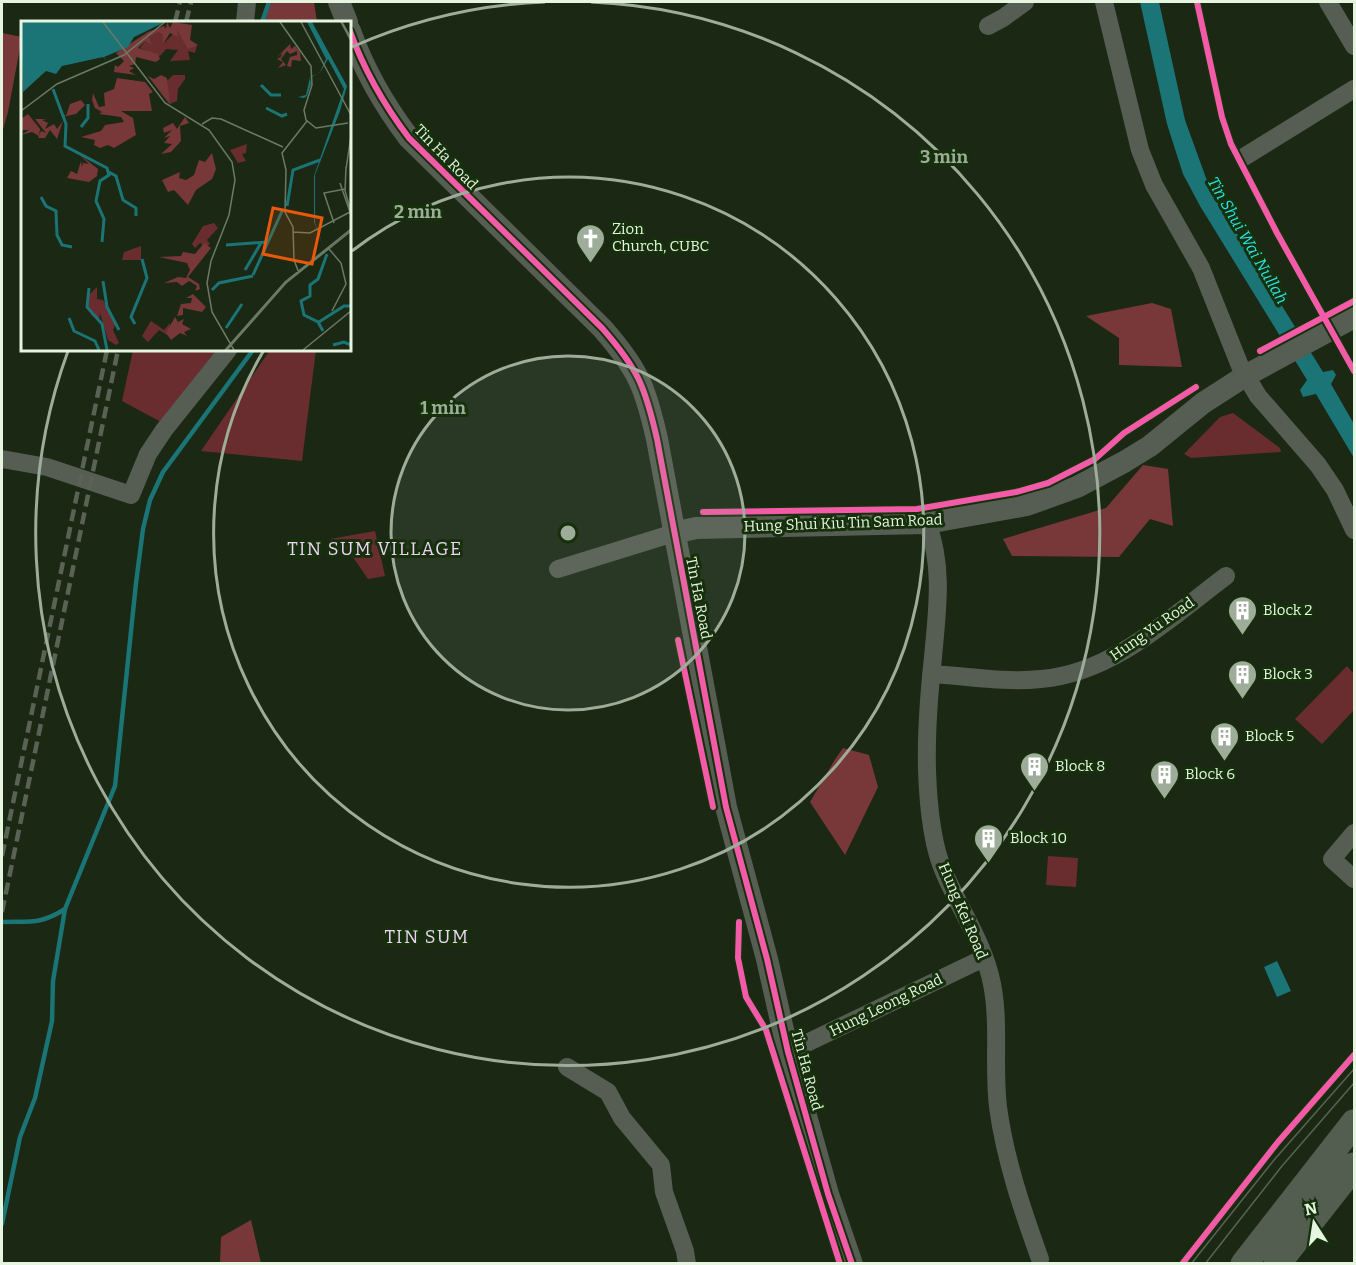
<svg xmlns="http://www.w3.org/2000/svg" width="1356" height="1265" font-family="Bitter,serif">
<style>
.green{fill:#692d30}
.forest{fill:#78383a}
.water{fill:#1b7475}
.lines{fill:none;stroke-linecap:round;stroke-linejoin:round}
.stream{stroke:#1b7475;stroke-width:4.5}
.minor{stroke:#565d53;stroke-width:18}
.tertiary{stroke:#565d53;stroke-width:22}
.primary{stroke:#545e50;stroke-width:27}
.tram{stroke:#596355;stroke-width:1.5}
.rail{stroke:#596355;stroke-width:4.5;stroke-dasharray:12 6;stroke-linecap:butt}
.cycleway-casing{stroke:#16300c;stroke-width:10}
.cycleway{stroke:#f35aa7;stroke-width:6}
.ring{fill:none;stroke:#9ead99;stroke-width:3}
.labels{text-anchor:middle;stroke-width:6;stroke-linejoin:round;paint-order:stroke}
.street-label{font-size:15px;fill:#e5f5e0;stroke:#16300c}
.poi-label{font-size:15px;fill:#e5f5e0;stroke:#16300c;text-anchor:start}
.water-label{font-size:16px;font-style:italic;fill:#29e2e7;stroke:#16300c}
.quarter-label{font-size:18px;letter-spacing:1.5px;fill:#efd2f8;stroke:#16300c}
.inset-river{fill:none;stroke:#1b7475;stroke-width:3}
.inset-road{fill:none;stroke:#6b7a66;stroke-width:1.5}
.view{fill:#e8590c;fill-opacity:0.15;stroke:#e8590c;stroke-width:3}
.inset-edge{fill:none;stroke:#e5f5e0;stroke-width:3}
.centre{fill:#9ead99;stroke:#16300c;stroke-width:3}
.ring-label{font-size:18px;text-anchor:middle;font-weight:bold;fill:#9ead99;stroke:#16300c;stroke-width:6;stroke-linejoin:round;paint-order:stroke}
</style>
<rect width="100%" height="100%" fill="#1a2814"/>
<path class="green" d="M133 350H217L161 422 122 401Z
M270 350H316L302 461 201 451Z
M1233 413 1280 448 1281 452 1191 458 1184 454 1220 417Z
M375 531 385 576 368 579 348 550 330 539Z
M1347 666 1354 674V710L1322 744 1295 719Z
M1048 856 1078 858 1076 887 1046 885Z"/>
<path class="forest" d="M272 2H314L317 22H265V12Z
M2 33 22 37 8 112 2 133Z
M1152 303 1171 309 1182 367 1119 365V338L1086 316Z
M1143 465 1168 469 1173 526 1150 519 1119 557 1012 556 1003 539 1106 508Z
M843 748 869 755 878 787 845 855 810 802 834 761Z
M251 1220 261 1263H220L221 1237Z"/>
<path class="water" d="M1140 2H1159L1185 120 1206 178 1215 198 1323 372 1333 370 1336 375 1331 384 1354 424V458L1316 394 1303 397 1300 390 1307 380 1200 206 1183 174 1167 124Z
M1277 961 1291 991 1277 997 1264 967Z"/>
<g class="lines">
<path class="stream" d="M262 22 269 2
M2 922C29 921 40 925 65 909
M2 1224 20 1137 35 1098 52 1021 53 981 65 909 115 786 136 583 143 529 150 500 163 472 253 350"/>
<path class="minor" d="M1104 2 1140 150 1154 185 1201 268 1240 366 1258 396 1318 465 1335 490 1354 530
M1328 2 1354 46
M245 22 247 2
M988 26 1003 18 1025 2
M1244 157 1354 89
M2 459 47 467 131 495 148 454 164 430 228 350
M927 523C944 566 937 612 933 657 929 694 926 733 927 770 928 800 932 845 944 872 960 910 984 943 992 984 1000 1024 993 1066 998 1107 1005 1159 1022 1209 1040 1259
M558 569 674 533
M931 674C967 676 1005 683 1041 679 1113 673 1170 618 1226 576
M1354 833 1332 859 1354 879
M788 1052 984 958
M567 1067 608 1092 622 1118 661 1165 664 1192 685 1251 687 1264"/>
<path class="tertiary" d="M339 2 347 22
M350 31C364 70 384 105 409 138L602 328C638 369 645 386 657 439L726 807 767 959 788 1052 828 1194 852 1264
M674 533 696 528 927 523 1027 505 1077 487 1124 462 1150 446 1203 403 1245 376 1354 317"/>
<path class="primary" d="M1244 1264 1354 1123
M1277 1264 1354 1166"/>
<path class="tram" d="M1191 1264 1274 1160 1354 1069
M1205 1264 1282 1166 1354 1083"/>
<path class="rail" d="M175 22 180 2
M186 22 191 2
M2 856 107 350
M2 912 118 350"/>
<defs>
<path id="cycleway" d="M1197 2 1222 117 1231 144 1277 233 1354 371
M350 31C364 70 384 105 409 138L602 328C638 369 645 386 657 439L726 807 767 959 788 1052 828 1194 852 1264
M1260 351 1354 301
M703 512 917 509 1016 492 1048 483 1095 459 1124 433 1196 387
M678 640 713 807
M739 922 738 958 746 997 766 1030 840 1264
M1182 1264 1278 1142 1354 1055"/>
</defs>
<use href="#cycleway" class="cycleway-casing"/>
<use href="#cycleway" class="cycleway"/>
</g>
<circle cx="568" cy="533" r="177" fill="#9ead99" fill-opacity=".12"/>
<g class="ring">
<circle cx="568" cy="533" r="177"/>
<path d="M352 251A355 355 0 1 1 264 350"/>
<path d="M352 47A532 532 0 0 1 545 2M591 2A532 532 0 1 1 68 351"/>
</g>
<defs>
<symbol id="church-pin" viewBox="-11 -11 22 30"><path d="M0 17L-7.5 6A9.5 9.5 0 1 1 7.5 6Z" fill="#9ead99" stroke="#16300c"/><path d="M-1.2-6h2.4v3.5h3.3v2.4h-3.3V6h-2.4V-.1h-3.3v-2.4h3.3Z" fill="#fff"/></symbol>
<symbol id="building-pin" viewBox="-11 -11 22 30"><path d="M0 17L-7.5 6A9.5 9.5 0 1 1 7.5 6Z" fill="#9ead99" stroke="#16300c"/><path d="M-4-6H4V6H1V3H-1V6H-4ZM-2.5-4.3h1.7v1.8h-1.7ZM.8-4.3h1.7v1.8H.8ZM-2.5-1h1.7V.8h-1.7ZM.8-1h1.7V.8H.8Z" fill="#fff"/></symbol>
</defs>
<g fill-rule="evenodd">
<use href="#church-pin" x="574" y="222" width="33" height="45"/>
<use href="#building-pin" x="1226" y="594" width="33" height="45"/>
<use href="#building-pin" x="1226" y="658" width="33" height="45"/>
<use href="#building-pin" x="1208" y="720" width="33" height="45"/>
<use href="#building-pin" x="1018" y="750" width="33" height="45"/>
<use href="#building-pin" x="1148" y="758" width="33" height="45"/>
<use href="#building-pin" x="972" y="822" width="33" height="45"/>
</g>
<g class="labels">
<g class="street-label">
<text transform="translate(446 157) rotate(46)" y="5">Tin Ha Road</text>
<text transform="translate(843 523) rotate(-2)" y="5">Hung Shui Kiu Tin Sam Road</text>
<text transform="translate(699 598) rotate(79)" y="5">Tin Ha Road</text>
<text transform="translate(1152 629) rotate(-35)" y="5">Hung Yu Road</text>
<text transform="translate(963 911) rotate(67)" y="5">Hung Kei Road</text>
<text transform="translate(886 1005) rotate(-26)" y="5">Hung Leong Road</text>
<text transform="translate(807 1070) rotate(75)" y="5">Tin Ha Road</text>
</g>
<g class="poi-label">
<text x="612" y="234">Zion<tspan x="612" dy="17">Church, CUBC</tspan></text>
<text x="1263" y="615">Block 2</text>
<text x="1263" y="679">Block 3</text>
<text x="1245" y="741">Block 5</text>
<text x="1055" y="771">Block 8</text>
<text x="1185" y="779">Block 6</text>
<text x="1010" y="843">Block 10</text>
</g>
<g class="water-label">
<text transform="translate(1248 240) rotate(60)" y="6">Tin Shui Wai Nullah</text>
</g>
<g class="quarter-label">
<text x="375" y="555">TIN SUM VILLAGE</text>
<text x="427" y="943">TIN SUM</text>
</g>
</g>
<g transform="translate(21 21)">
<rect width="330" height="330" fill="#1a2814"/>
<path d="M156 9 165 23 176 24 174 32 167 30 169 39 149 40 157 29 145 28 139 35 119 27 124 20 132 25 128 16 138 11 144 12 143 22ZM152 54H164V58L157 68 156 80 149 83 145 61ZM226 123 225 132 221 133 225 140 217 142 209 129ZM193 202 197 207 186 219 189 223 185 226 179 222 174 227 171 223 182 205ZM120 225V239H101L103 231ZM76 266V278L82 279 95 302 92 309 98 322 95 324 87 319 79 292 78 298 71 295 66 285 68 274ZM130 300 143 309 149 302 150 316 138 309 127 321 121 315Z" fill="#692d30"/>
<path d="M146 1 149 7 152 1 171 4 169 19 177 24 167 28 156 9 157 16 149 12 142 23V13L138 11 128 16 132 25 124 20 117 27 137 33 139 38 135 41 115 36 114 43 108 45 113 47 108 50 115 54 93 51 94 44 97 46 103 40 95 32 127 11 143 5 145 8ZM269 23 270 28 274 25 279 31 280 40 271 39 270 46 266 45 269 36 276 34V30L269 33 266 30 260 38 265 44 257 47 262 41 256 38 260 36 261 31 260 33 255 37ZM140 54 146 57 149 84 127 55 133 58ZM96 57 124 61 132 71 128 73 131 90H100L112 97 115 114 93 127 87 124 79 127 73 124 74 119 60 116 80 110 84 104 103 101 100 96 78 93 81 91 74 87 71 79 72 72 78 86 84 85 83 72 93 68ZM60 79 64 84 55 93 41 96 40 91 45 95 49 83ZM7 93 19 108 18 115 11 111 0 114 8 109H0V98ZM164 96 168 102 159 105 160 120 150 131 140 133 151 123 143 122 149 115 143 117 151 109 143 112 142 107 152 102 156 108ZM14 98H26L21 99 27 102 24 108 33 103 36 108 42 100 36 118 29 109 24 117H17L20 110 25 112ZM191 132 195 148 191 158 175 169 167 184 153 169 147 171 141 159 159 151 158 157 165 159 173 154 178 139 184 141ZM58 133 77 148 76 155 68 161 46 157 50 150 56 153 60 140 61 146 62 142 68 143ZM183 222 190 227 167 256 178 263 179 268 174 270 176 265 168 260 161 265 156 261 143 262 157 256 165 257 169 249 166 242 138 236 160 235 162 231 174 233ZM172 273 185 286 181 291 162 287V294L156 295 160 283 170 282 171 277H165ZM154 296 157 301 163 298 161 303 170 308 163 311 166 315 159 312 150 319 145 312Z" fill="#78383a"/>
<path d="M0 1H144L113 16 107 26 83 36 85 39 82 36 41 45 35 53 25 50 2 71ZM286 1H291L326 65 319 90 294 154V202L303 227 293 201V155L323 68 307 38 300 50 289 57 290 63 286 75 283 77 277 76 285 74 289 56 299 51 305 38Z" fill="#1b7475"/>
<path class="inset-river" d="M240 64 250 74H260M32 68 45 103 44 125 86 147 88 154 79 160 75 180 83 198 81 221M245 87 261 95 266 93M60 106 67 97V83M86 150 95 155 102 179 115 187V195M20 176 25 185 35 190 36 214 41 224 51 226M266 185 272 149 299 139M205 224 246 221M224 249 240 222M232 254 262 188M82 260 86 286 98 309M68 267 66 286 81 303 86 329M191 269 198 262 232 255M48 297 53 310 74 320 78 329M298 301 323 285H330M114 303 110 296 126 257 121 238M205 307 221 283M302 310 297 301 283 294 280 280 289 275V264L297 258 306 233M312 324 323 321 330 324"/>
<path class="inset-road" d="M82 1 144 82 188 109 211 141 214 159 208 194 190 240 186 262 191 291 213 329M259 1 290 45 291 64 283 89 285 99 295 107 327 102M280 1 330 94M320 1 330 20M321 1 330 17M0 90 36 63 103 34 144 1M181 103 191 97 200 98 262 126M325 146 324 170 330 190M325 148 330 115M319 162 330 194M313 202 303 172 324 168M272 211 289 212 329 191M308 228 320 242 325 263 311 290M278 252 273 239 272 206 264 191 265 149 261 132 286 100M204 329 264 261 330 208M206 329 265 262 330 210M282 329 330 290"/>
<path class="view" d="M252 187 301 197 291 243 242 233Z"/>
<rect width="330" height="330" class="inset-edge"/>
</g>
<circle cx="568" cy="533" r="9" class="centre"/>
<g class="ring-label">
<text x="944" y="163">3 min</text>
<text x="418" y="218">2 min</text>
<text x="443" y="414">1 min</text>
</g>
<rect width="1356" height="1265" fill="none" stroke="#e5f5e0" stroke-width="6"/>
<g transform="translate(1314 1223) rotate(348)" stroke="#16300c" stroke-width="4.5" paint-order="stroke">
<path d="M0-4.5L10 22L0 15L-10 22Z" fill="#e5f5e0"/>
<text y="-9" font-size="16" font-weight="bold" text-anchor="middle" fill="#e5f5e0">N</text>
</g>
</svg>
